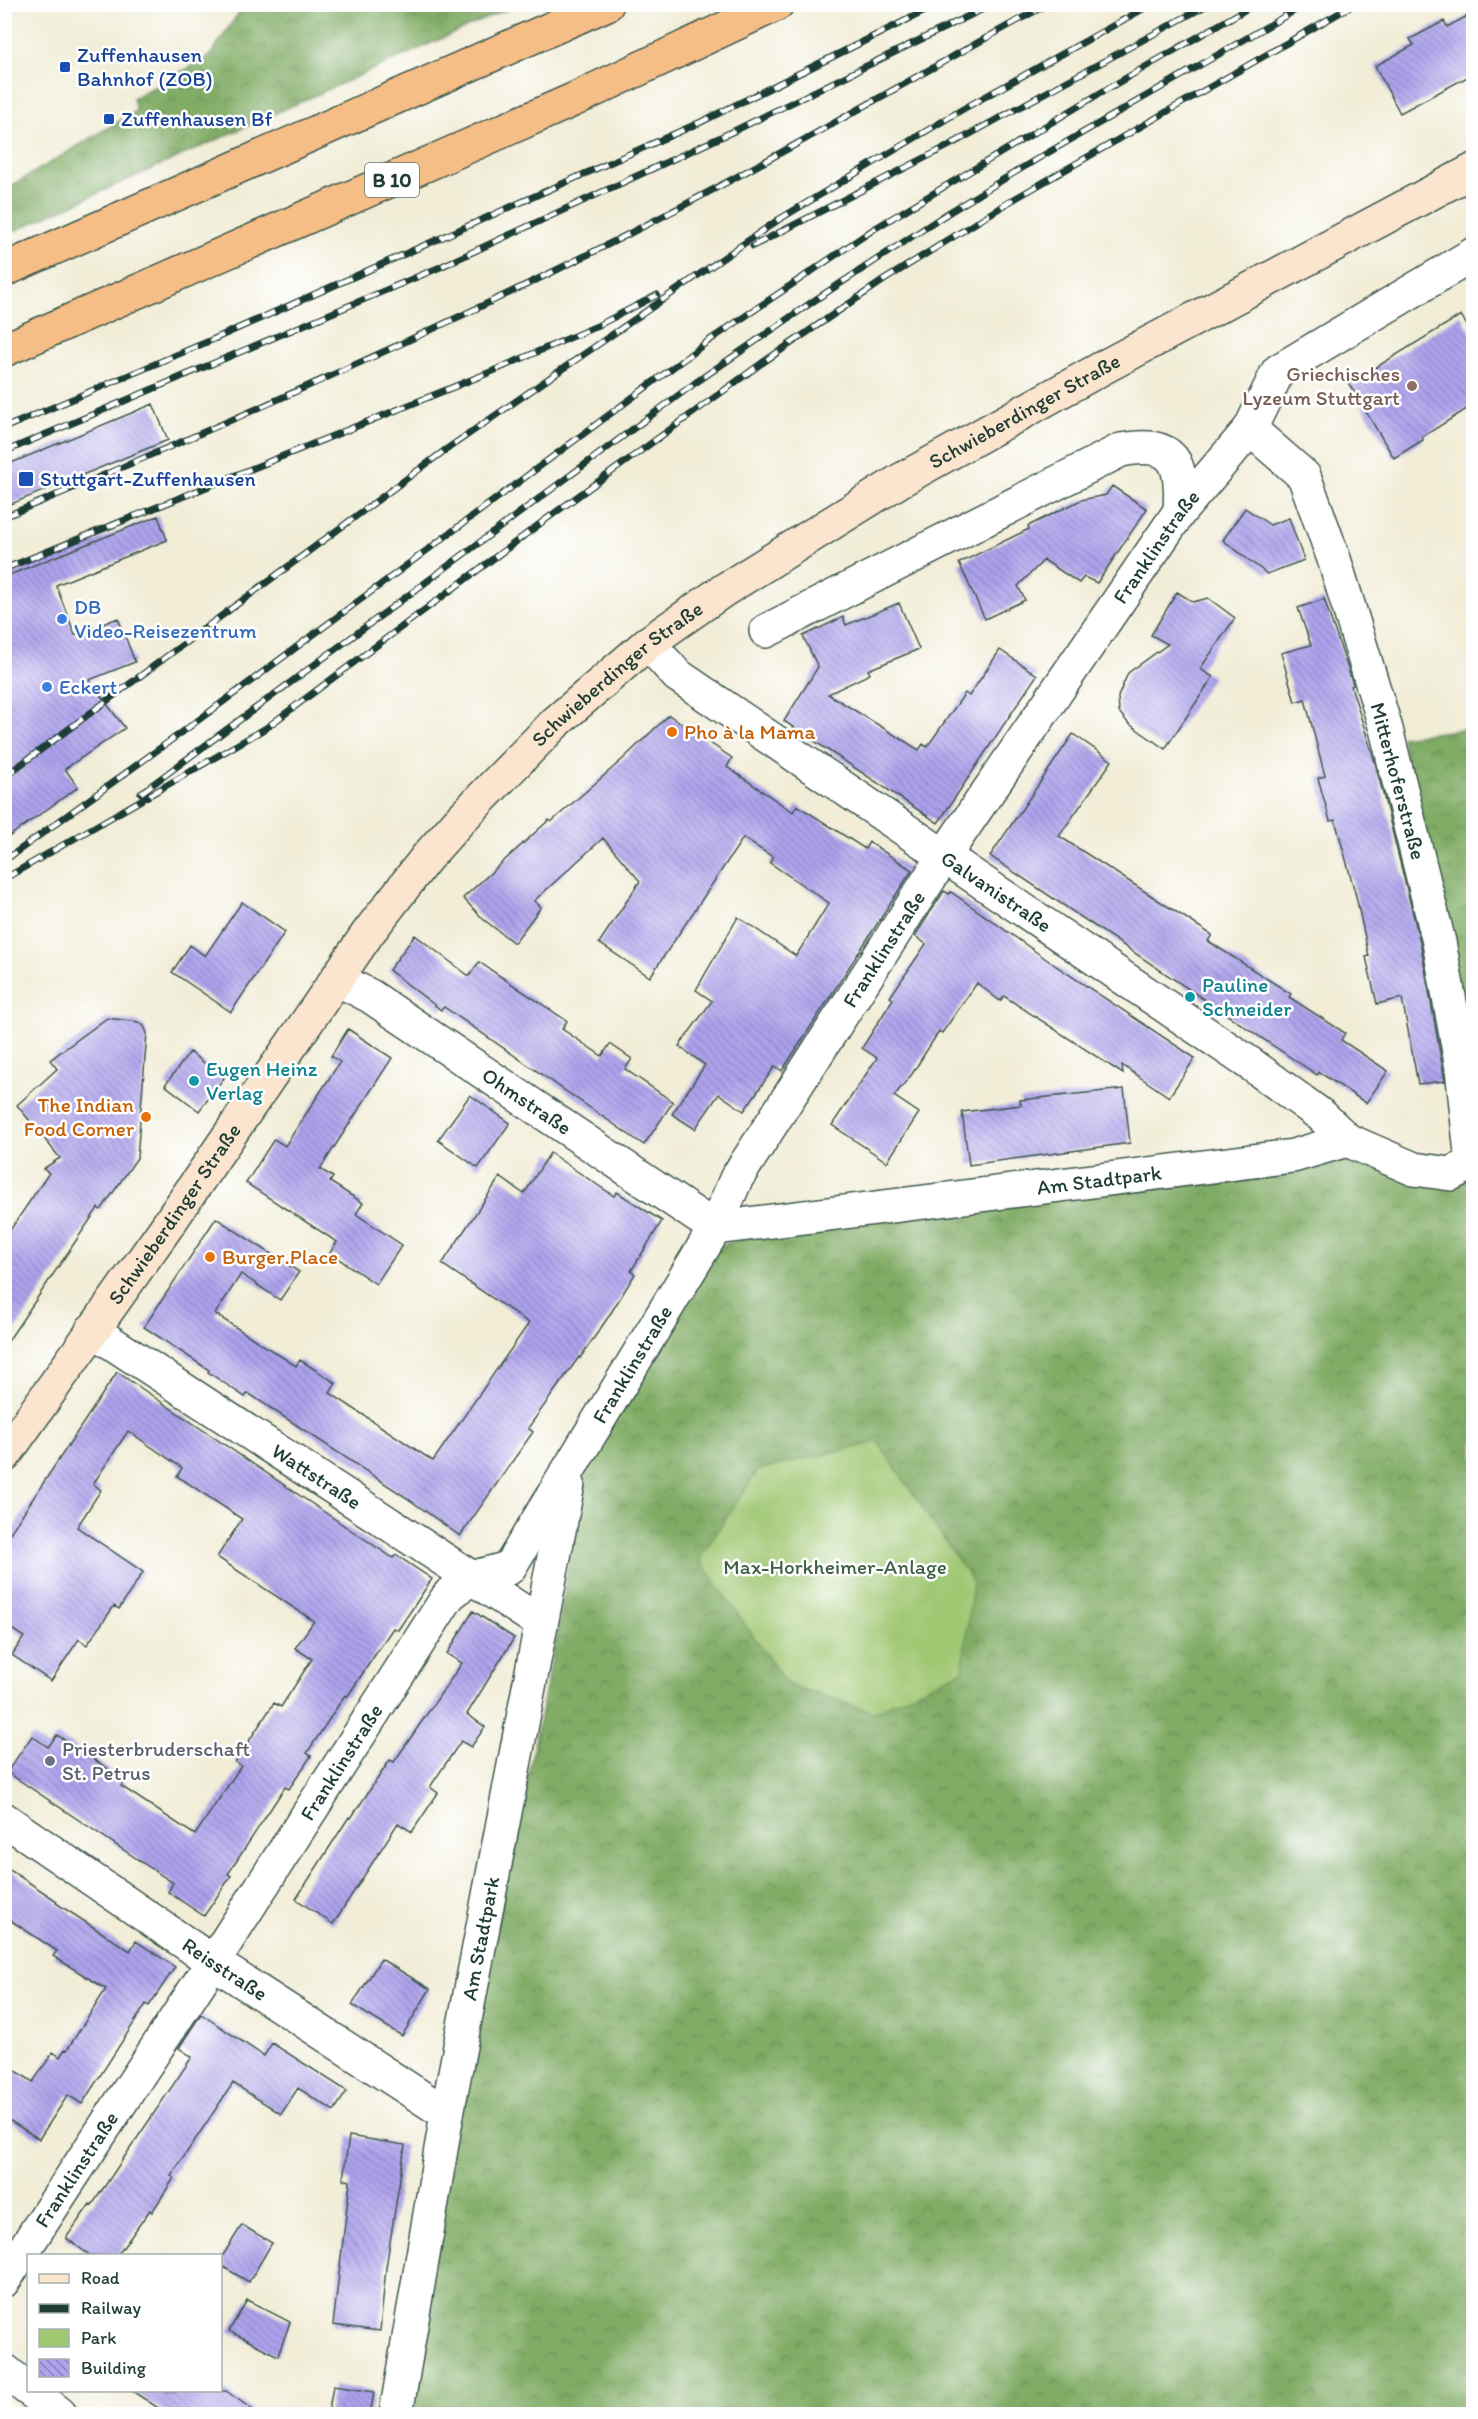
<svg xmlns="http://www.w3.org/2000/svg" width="1478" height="2419" font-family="Itim,sans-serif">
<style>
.forest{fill:url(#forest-crowns);stroke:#50744c;stroke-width:1.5}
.park{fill:#a0c873;stroke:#608254;stroke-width:1.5}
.building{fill:url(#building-back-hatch)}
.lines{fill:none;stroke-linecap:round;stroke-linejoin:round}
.minor-casing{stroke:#3e574c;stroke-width:36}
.secondary-casing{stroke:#3e574c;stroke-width:36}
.trunk-casing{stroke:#3e574c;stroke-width:36}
.minor{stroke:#fff;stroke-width:33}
.secondary{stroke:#fbe5cf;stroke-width:33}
.trunk{stroke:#f6be87;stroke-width:33}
.rail-casing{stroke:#1f3d34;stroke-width:7}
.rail{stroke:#fff;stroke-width:4.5;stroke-dasharray:14;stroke-linecap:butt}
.transit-dot{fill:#1a4fb4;stroke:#fff;stroke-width:2}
.education-dot{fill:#8d6e63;stroke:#fff;stroke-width:2}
.shop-dot{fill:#3f7fe0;stroke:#fff;stroke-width:2}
.food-dot{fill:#e8710a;stroke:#fff;stroke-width:2}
.culture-dot{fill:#0f9aa8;stroke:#fff;stroke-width:2}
.worship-dot{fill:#6b7280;stroke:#fff;stroke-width:2}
.labels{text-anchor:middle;stroke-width:5;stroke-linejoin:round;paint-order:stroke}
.shield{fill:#fff;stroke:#627771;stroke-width:1.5}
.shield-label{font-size:20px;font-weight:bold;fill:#1f3d34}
.transit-label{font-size:21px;fill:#164399;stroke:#fff;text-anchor:start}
.education-label{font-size:21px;fill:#785e54;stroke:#fff;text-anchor:end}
.street-label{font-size:21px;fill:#1f3d34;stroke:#fff}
.shop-label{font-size:21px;fill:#366cbe;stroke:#fff;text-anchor:start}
.food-label{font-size:21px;fill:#c56008;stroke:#fff;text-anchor:start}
.culture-label{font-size:21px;fill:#0d838f;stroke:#fff;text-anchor:start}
.park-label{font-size:21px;fill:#3f6044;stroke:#fff}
.worship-label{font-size:21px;fill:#5b616d;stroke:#fff;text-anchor:start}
</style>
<defs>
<pattern id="forest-crowns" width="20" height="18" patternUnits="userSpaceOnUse" patternTransform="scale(1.5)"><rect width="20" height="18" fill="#80ac65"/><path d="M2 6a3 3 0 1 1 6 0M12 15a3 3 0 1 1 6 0" fill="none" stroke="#688d54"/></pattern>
<pattern id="building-back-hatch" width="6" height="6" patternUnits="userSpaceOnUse" patternTransform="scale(1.5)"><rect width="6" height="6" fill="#aea2ed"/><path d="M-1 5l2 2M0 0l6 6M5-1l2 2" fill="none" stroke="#8d85c1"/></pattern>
</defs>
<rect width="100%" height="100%" fill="#fff"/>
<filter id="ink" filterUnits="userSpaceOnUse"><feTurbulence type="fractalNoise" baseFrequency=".0167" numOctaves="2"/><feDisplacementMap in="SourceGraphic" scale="12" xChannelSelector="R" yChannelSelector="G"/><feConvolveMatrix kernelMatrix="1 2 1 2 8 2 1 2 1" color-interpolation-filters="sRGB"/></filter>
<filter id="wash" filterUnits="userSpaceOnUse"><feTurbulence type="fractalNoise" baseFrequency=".008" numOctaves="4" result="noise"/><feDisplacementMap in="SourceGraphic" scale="24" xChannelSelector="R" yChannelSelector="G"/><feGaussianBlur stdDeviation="1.35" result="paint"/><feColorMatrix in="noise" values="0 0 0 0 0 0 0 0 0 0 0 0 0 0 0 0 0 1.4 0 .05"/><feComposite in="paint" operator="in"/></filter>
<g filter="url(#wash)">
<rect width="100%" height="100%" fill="#f1edd7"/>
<path class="forest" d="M244 5H516L5 235V190L136 111 133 98 209 57Z
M1473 728V1076L1401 737Z
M1355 1158 1473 1164V2414H411L456 2123 559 1625 584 1461 713 1247 772 1231Z"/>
<path class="park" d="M878 1442 973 1582 962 1671 873 1712 787 1684 699 1559 758 1470Z"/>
<g id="blocks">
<path class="building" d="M1473 13V74L1400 113 1375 66 1414 45 1410 39 1444 21 1447 27Z
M1461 315 1473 336V405L1422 437 1423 440 1394 458 1349 384Z
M153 404 168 440 4 507V466Z
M1112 486 1147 509 1097 583 1084 577 1079 583 1044 560 1018 586 1025 600 985 619 959 563 1029 529 1028 526 1081 500 1106 495Z
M1245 508 1270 525 1289 518 1304 560 1267 574 1223 540Z
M158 516 167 540 56 585 75 635 118 618 135 662 89 680 125 728 65 769 78 787 4 840V577Z
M1177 592 1193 602 1208 598 1235 618 1200 669 1213 677 1165 749 1128 723 1119 712 1118 697 1128 673 1168 644 1151 635Z
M1324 599 1350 675 1353 685 1351 686 1375 762 1421 946 1445 1081 1418 1084 1402 998 1377 1004 1366 957 1369 956 1356 896 1335 820 1330 821 1318 778 1325 776 1305 699 1295 702 1281 653 1311 645 1298 608Z
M899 603 919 649 868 670 870 674 828 694 919 750 923 744 927 747 965 693 969 696 1000 650 1037 675 938 823 784 721 818 667 803 636 843 617 846 625Z
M669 715 732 758 727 767 793 812 797 805 865 849 869 842 912 870 782 1071 775 1066 744 1111 719 1094 695 1129 672 1114 705 1065 679 1046 712 1001 696 990 738 917 796 956 829 903 770 863 773 857 743 838 650 977 599 943 640 881 603 838 534 901 541 907 514 943 483 919 463 898 549 820 551 822 624 758Z
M1073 734 1112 761 1059 836 1212 935 1208 941 1291 994 1289 997 1345 1033 1341 1040 1388 1071 1366 1103 1319 1072 1317 1075 1284 1053 990 856Z
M944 891 949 894 951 892 1056 966 1195 1058 1169 1097 1122 1065 1123 1074 1004 996 1000 1001 977 983 942 1033 939 1031 912 1074 894 1096 919 1113 887 1162 832 1125 877 1058 862 1048 893 999 890 997 926 944 915 936Z
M242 902 285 932 231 1012 172 972 190 945 205 956Z
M415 935 469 976 479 962 567 1021 562 1029 602 1056 610 1044 632 1059 625 1069 673 1102 644 1145 444 1007 441 1010 389 970Z
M107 1018 138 1022 144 1026 147 1033 137 1158 101 1210 98 1208 4 1347V1239L49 1173 43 1169 60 1158 17 1105 57 1069 50 1060Z
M348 1029 392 1058 320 1169 333 1177 330 1182 363 1203 356 1214 402 1245 376 1284 330 1253 337 1242 246 1183 274 1139 285 1146 340 1062 331 1056Z
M190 1052 224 1078 199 1111 165 1085Z
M1124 1089 1130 1143 969 1165 962 1112 1021 1105 1020 1100Z
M470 1095 510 1123 478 1168 438 1140Z
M550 1153 614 1196 617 1192 662 1221 631 1271 635 1274 609 1316 580 1358 579 1357 528 1428 533 1432 460 1536 407 1498 248 1393 245 1397 208 1372 209 1370 144 1327 216 1218 299 1272 280 1300 241 1274 215 1314 296 1366 300 1360 336 1383 330 1393 433 1461 529 1323 442 1264 500 1177 524 1194Z
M117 1372 345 1526 393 1558 396 1555 432 1579 398 1630 393 1628 347 1697 345 1695 307 1753 311 1756 289 1789 285 1787 228 1874 231 1876 204 1916 168 1892 173 1883 7 1772 32 1736 48 1747 57 1735 125 1780 121 1786 195 1835 241 1766 235 1762 274 1703 281 1707 312 1659 295 1648 314 1621 217 1557 242 1519 177 1476 182 1468 128 1431 93 1484 101 1490 77 1527 143 1572 119 1609 114 1606 87 1645 79 1639 51 1681 12 1655 24 1637 4 1624V1542Z
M473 1611 514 1638 467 1714 485 1727 471 1747 461 1741 430 1787 438 1793 412 1832 398 1823 333 1924 296 1899 349 1817 351 1818 390 1760 394 1762 462 1663 447 1654Z
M4 1866 57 1901 56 1903 130 1951 136 1941 175 1967 149 2006 146 2004 82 2104 68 2095 39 2139 4 2117V2063L33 2082 53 2052 60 2057 65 2049 67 2050 106 1989 53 1956 57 1951 4 1916Z
M381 1959 430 1989 402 2036 352 2005Z
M201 2014 264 2056 272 2043 347 2091 334 2111 298 2088 281 2114 233 2083 171 2176 174 2178 152 2212 150 2210 117 2256H91L66 2238 90 2204 92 2205 192 2057 179 2048Z
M349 2136 405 2145 386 2268 380 2331 333 2325 350 2181 343 2179Z
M242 2225 272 2243 249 2282 220 2265V2260Z
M247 2300 290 2322 278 2356 229 2331Z
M333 2386 374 2392 370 2415H328Z
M132 2391H226L260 2415H169Z"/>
</g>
</g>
<g filter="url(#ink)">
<use href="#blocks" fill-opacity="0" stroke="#3e574c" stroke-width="1.5"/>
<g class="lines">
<defs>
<g id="minor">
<path d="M766 631 1121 450C1175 440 1183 462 1180 511"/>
<path id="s1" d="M648 643 677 675 1252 1065 1322 1116 1347 1140"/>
<path id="s2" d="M337 979 370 996 715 1228 1293 1156 1347 1140 1414 1169 1451 1174 1472 1163 1462 1068 1439 942 1386 729 1335 562 1304 476 1250 429"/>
<path id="s3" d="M92 1330 541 1623"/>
<path id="s4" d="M4 1819 213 1962 447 2114"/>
<path id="s5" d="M4 2280 213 1962 449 1595 471 1578 509 1568 715 1228 736 1179 944 856 1180 511 1250 429 1278 371 1474 254"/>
<path d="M4 2370 28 2389"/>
<path d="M30 2390 60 2414"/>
<path id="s6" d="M396 2414 447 2114 568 1484"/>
</g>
<g id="secondary">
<path id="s7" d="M4 1456 165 1229 368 933 427 857 459 821 555 723 648 643 724 590 901 480 1104 367 1474 170"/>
</g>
<path id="trunk" d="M4 270 607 4
M4 350 573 100 777 4"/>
</defs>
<use href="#minor" class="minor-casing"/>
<use href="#secondary" class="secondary-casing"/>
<use href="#trunk" class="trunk-casing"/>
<use href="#minor" class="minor"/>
<use href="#secondary" class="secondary"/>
<use href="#trunk" class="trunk"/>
<defs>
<path id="rail" d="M753 246 948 146 1209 4
M4 428 214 339 701 122 939 4
M4 452 438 268 736 130 993 4
M4 517C208 432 409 344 607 245 756 170 901 84 1048 4
M4 569 493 371 597 326 657 295
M4 777 444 451 778 220 963 109 1152 4
M141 793 695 383 818 298 948 213 1037 159 1306 4
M4 861 181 733 707 342 874 229 1107 89 1255 4
M4 879 266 728 545 520 762 363 884 280 1009 202 1355 4"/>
</defs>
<use href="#rail" class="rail-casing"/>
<use href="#rail" class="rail"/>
</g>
</g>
<g class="transit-dot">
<rect x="59" y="61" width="12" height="12" rx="3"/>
<rect x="103" y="113" width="12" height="12" rx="3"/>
<rect x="18" y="471" width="16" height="16" rx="3"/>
</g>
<circle class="education-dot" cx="1412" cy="386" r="6"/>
<g class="shop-dot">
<circle cx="62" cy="619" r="6"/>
<circle cx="47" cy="687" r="6"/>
</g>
<g class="food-dot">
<circle cx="672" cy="732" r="6"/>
<circle cx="146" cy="1117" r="6"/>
<circle cx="210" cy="1257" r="6"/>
</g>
<g class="culture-dot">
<circle cx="1190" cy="997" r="6"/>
<circle cx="194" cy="1081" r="6"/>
</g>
<circle class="worship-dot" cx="50" cy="1761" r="6"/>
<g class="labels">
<rect class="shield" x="365" y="163" width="54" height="34" rx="4.5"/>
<g class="shield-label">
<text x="392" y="187">B 10</text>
</g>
<g class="transit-label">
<text x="77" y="62">Zuffenhausen<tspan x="77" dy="24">Bahnhof (ZOB)</tspan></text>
<text x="121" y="126">Zuffenhausen Bf</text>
<text x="40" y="486">Stuttgart-Zuffenhausen</text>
</g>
<g class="education-label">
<text x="1400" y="381">Griechisches<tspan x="1400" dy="24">Lyzeum Stuttgart</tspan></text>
</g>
<g class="street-label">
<text dy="7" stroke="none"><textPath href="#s7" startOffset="1484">Schwieberdinger Straße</textPath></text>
<text dy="7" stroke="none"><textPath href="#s5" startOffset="2094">Franklinstraße</textPath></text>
<text dy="7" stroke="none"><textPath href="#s7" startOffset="998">Schwieberdinger Straße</textPath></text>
<text transform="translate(1398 781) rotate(75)" y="7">Mitterhoferstraße</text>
<text dy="7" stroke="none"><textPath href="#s1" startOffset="429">Galvanistraße</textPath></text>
<text dy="7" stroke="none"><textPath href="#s5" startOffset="1608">Franklinstraße</textPath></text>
<text dy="7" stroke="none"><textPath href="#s2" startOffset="226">Ohmstraße</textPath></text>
<text dy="7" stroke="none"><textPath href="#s2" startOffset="840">Am Stadtpark</textPath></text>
<text dy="7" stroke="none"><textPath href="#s7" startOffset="296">Schwieberdinger Straße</textPath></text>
<text dy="7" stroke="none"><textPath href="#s5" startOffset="1122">Franklinstraße</textPath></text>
<text dy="7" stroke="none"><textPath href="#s3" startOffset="268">Wattstraße</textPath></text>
<text dy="7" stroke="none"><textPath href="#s5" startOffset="618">Franklinstraße</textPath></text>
<text dy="7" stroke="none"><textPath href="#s6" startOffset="483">Am Stadtpark</textPath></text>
<text dy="7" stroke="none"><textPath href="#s4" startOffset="267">Reisstraße</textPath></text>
<text dy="7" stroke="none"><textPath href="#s5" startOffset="132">Franklinstraße</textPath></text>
</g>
<g class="shop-label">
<text x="74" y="614">DB<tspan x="74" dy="24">Video-Reisezentrum</tspan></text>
<text x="59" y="694">Eckert</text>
</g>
<g class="food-label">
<text x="684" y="739">Pho à la Mama</text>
<text x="134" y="1112" text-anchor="end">The Indian<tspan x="134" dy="24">Food Corner</tspan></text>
<text x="222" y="1264">Burger.Place</text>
</g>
<g class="culture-label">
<text x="1202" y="992">Pauline<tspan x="1202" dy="24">Schneider</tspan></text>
<text x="206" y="1076">Eugen Heinz<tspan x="206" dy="24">Verlag</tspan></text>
</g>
<g class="park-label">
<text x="835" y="1574">Max-Horkheimer-Anlage</text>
</g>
<g class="worship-label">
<text x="62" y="1756">Priesterbruderschaft<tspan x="62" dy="24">St. Petrus</tspan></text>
</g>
</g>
<rect width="1478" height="2419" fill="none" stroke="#fff" stroke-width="24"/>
<rect x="27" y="2254" width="195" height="138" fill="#ffffff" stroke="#a5b1ae" stroke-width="1.5"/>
<rect x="39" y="2274" width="30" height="9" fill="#fbe5cf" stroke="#a5b1ae" stroke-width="1.5"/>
<text x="81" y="2284" font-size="18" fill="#1f3d34">Road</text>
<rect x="39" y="2304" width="30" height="9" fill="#1f3d34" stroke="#a5b1ae" stroke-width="1.5"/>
<text x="81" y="2314" font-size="18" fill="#1f3d34">Railway</text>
<rect x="39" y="2329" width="30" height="18" fill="#a0c873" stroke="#a5b1ae" stroke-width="1.5"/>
<text x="81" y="2344" font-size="18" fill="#1f3d34">Park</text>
<rect x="39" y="2359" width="30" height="18" fill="url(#building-back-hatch)" stroke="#a5b1ae" stroke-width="1.5"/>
<text x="81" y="2374" font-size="18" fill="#1f3d34">Building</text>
</svg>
